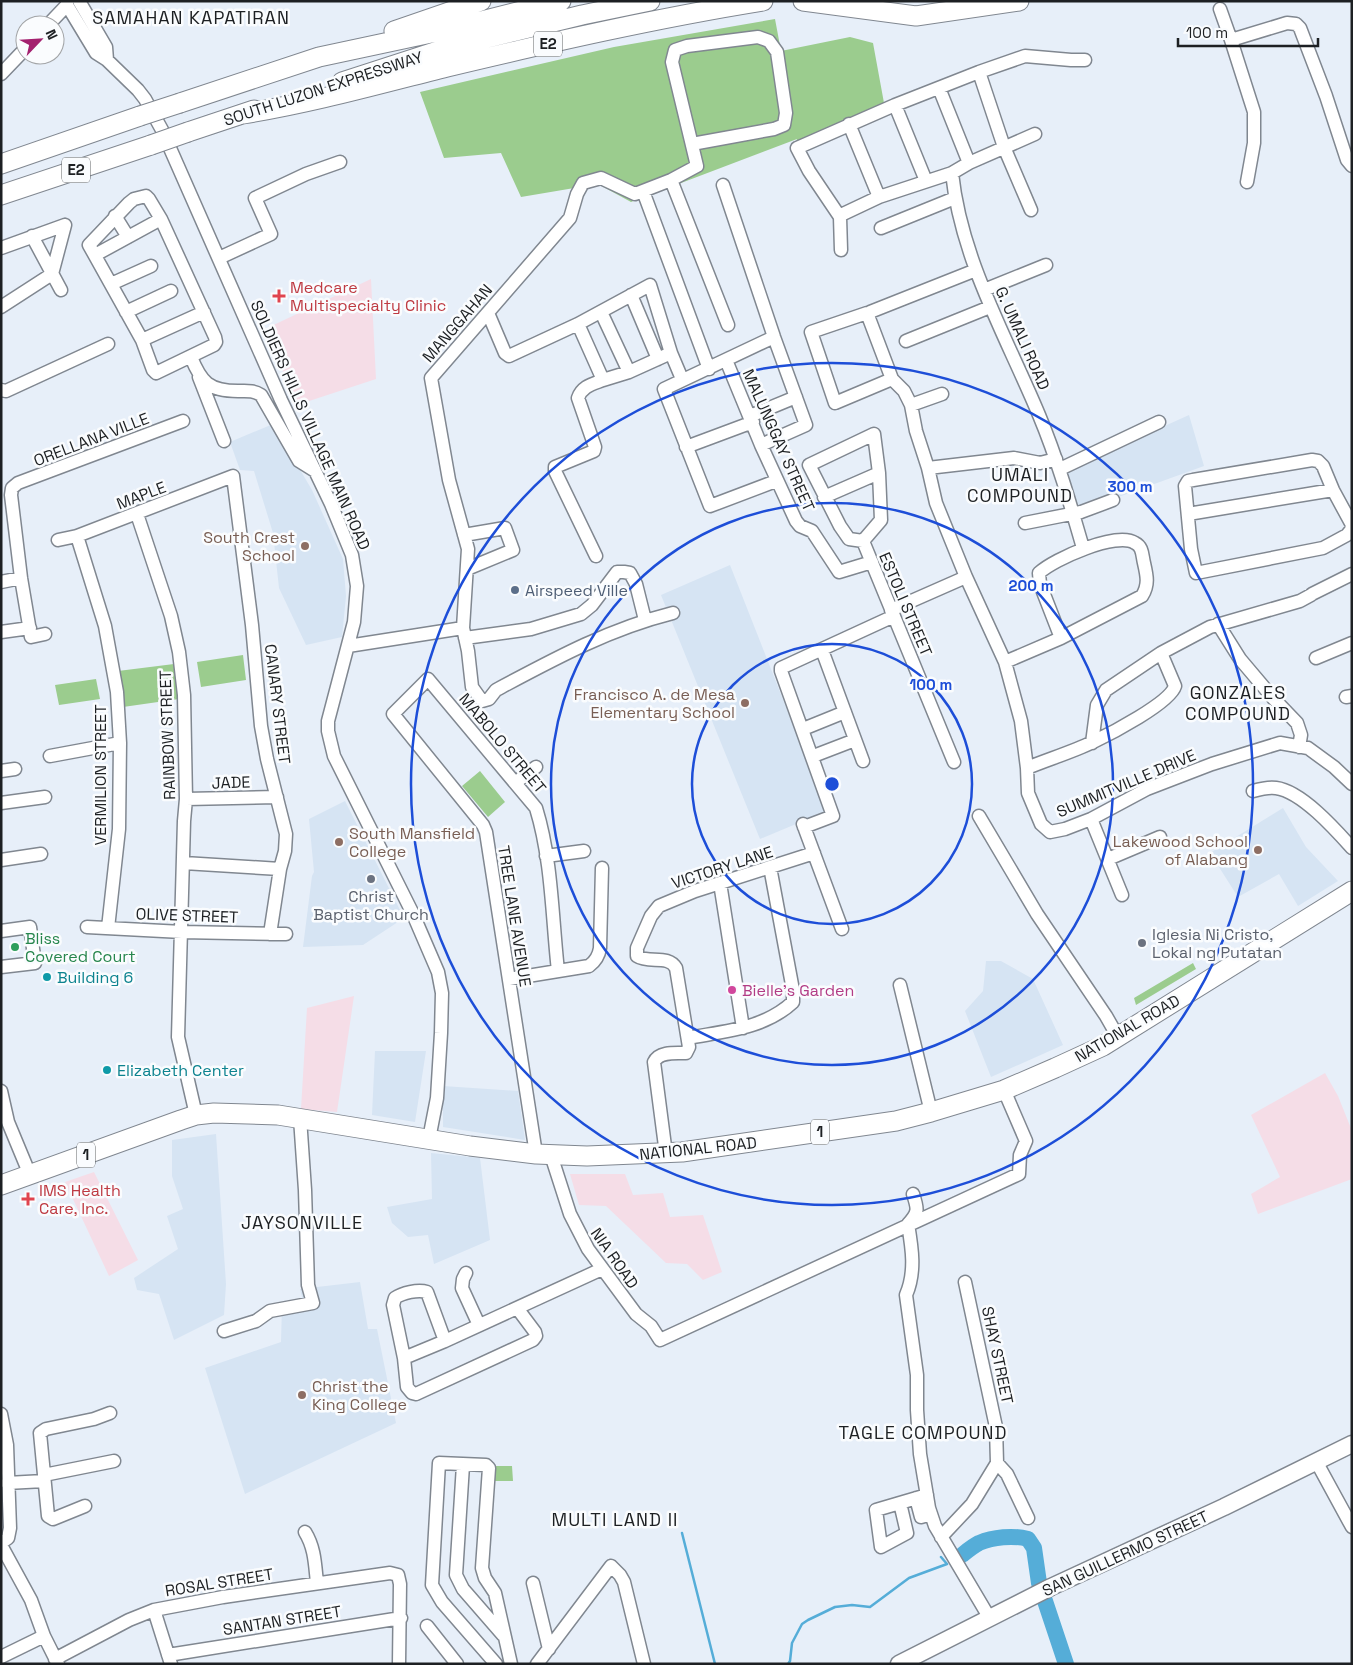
<svg xmlns="http://www.w3.org/2000/svg" width="1353" height="1665" font-family="'Space Grotesk',sans-serif">
<style>
.built{fill:#d6e4f3}
.industrial{fill:#f5dde7}
.green{fill:#9bcc8e}
.lines{fill:none;stroke-linecap:round;stroke-linejoin:round}
.stream{stroke:#55add8;stroke-width:2.5}
.river{stroke:#55add8;stroke-width:16}
.minor-casing{stroke:#808790;stroke-width:15}
.major-casing{stroke:#808790;stroke-width:19}
.highway-casing{stroke:#808790;stroke-width:21}
.minor{stroke:#fff;stroke-width:12}
.major{stroke:#fff;stroke-width:16}
.highway{stroke:#fff;stroke-width:19}
.highway-bridge-casing{stroke:#808790;stroke-width:21;stroke-linecap:butt}
.highway-bridge{stroke:#fff;stroke-width:19}
.ring{fill:none;stroke:#1d4ed8;stroke-width:2.5}
.health-dot{fill:#e0444e;stroke:#fafcfe;stroke-width:2}
.education-dot{fill:#8d6e63;stroke:#fafcfe;stroke-width:2}
.service-dot{fill:#5c6f8a;stroke:#fafcfe;stroke-width:2}
.worship-dot{fill:#6b7280;stroke:#fafcfe;stroke-width:2}
.leisure-dot{fill:#2e9e5b;stroke:#fafcfe;stroke-width:2}
.culture-dot{fill:#0f9aa8;stroke:#fafcfe;stroke-width:2}
.hotel-dot{fill:#d1479c;stroke:#fafcfe;stroke-width:2}
.labels{text-anchor:middle;stroke-width:5;stroke-linejoin:round;paint-order:stroke}
.shield{fill:#fafcfe;stroke:#5f6265;stroke-width:1}
.shield-label{font-size:15px;font-weight:bold;fill:#1d2023}
.street-label{font-size:16px;fill:#1d2023;stroke:#fafcfe}
.health-label{font-size:16px;fill:#be3a42;stroke:#fafcfe;text-anchor:start}
.education-label{font-size:16px;fill:#785e54;stroke:#fafcfe;text-anchor:end}
.service-label{font-size:16px;fill:#4e5e75;stroke:#fafcfe;text-anchor:start}
.worship-label{font-size:16px;fill:#5b616d;stroke:#fafcfe}
.leisure-label{font-size:16px;fill:#27864d;stroke:#fafcfe;text-anchor:start}
.culture-label{font-size:16px;fill:#0d838f;stroke:#fafcfe;text-anchor:start}
.hotel-label{font-size:16px;fill:#b23c85;stroke:#fafcfe;text-anchor:start}
.neighbourhood-label{font-size:18px;letter-spacing:1px;fill:#1d2023;stroke:#fafcfe}
.centre{fill:#1d4ed8;stroke:#fafcfe;stroke-width:2.5}
.ring-label{font-size:15px;text-anchor:middle;font-weight:bold;fill:#1d4ed8;stroke:#fafcfe;stroke-width:5;stroke-linejoin:round;paint-order:stroke}
</style>
<rect width="100%" height="100%" fill="#e7eff9"/>
<path class="built" d="M1189 415 1204 466 1077 512 1063 472Z
M273 424 312 490 343 559 346 596 342 637 306 645 279 588 273 533 254 471 240 470 230 442Z
M730 565 827 811 760 839 661 595Z
M345 801 404 918 363 945 303 947 312 876 314 872 309 819Z
M1283 808 1306 847 1338 881 1298 906 1279 874 1238 897 1210 853Z
M986 961H1001L1033 979 1063 1045 991 1077 965 1011 983 991Z
M375 1051H426L415 1122 372 1115Z
M443 1086 518 1091 525 1140 443 1127Z
M216 1134 226 1284 224 1315 174 1340 159 1294 137 1290 134 1278 178 1249 167 1216 183 1209 172 1176V1140Z
M431 1153 480 1158 490 1240 434 1264 428 1235 408 1237 392 1223 387 1207 432 1199Z
M360 1282 368 1329H377L396 1423 245 1494 205 1368 281 1342 282 1305 303 1301 300 1289Z"/>
<path class="industrial" d="M371 279 376 379 297 405 265 329Z
M354 996 337 1112 301 1109 307 1008Z
M1325 1073 1338 1096 1352 1131V1179L1258 1214 1251 1194 1280 1177 1251 1115Z
M94 1172 138 1260 109 1276 65 1182Z
M570 1174H625L633 1195 663 1193 670 1217 703 1215 722 1272 703 1280 687 1264 666 1263 606 1206 579 1205Z"/>
<path class="green" d="M775 19 781 51 850 37 873 43 884 103 794 146 797 139 631 202 598 184 521 197 501 153 444 158 420 92 614 47Z
M243 655 246 680 201 687 197 662Z
M174 664 179 699 123 707 118 671Z
M96 679 100 699 59 705 55 685Z
M480 771 505 802 488 817 462 786Z
M1193 963 1196 969 1136 1005 1134 998Z
M492 1466H512L513 1481H492Z"/>
<g class="lines">
<path class="stream" d="M682 1533 715 1664
M788 1664 790 1661 792 1643 802 1624 808 1620 835 1607 852 1605 870 1607 909 1578 947 1564 941 1557"/>
<path class="river" d="M962 1555C967 1551 973 1546 979 1543 993 1537 1013 1535 1028 1539L1034 1548 1039 1583 1066 1664"/>
<defs>
<path id="minor" d="M67 1V5L96 53 107 60 138 90 145 99 162 130 281 400 331 504 352 555 357 586 354 622 328 721V731L334 756 413 914 438 972 442 993 441 1033 437 1098 429 1139
M79 1 106 47 107 60
M1220 9 1231 40 1254 112V143L1247 182
M48 25 67 5
M1231 40 1287 23 1296 24 1300 28 1326 96 1347 160 1352 166
M979 72 1004 147 1031 210
M1 74 25 49
M939 88 969 163
M895 105 926 181
M849 124 879 197
M952 173C961 259 1006 336 1039 415 1057 458 1070 503 1083 548
M671 180 728 325
M723 185 774 337 806 425 761 445
M643 191 709 369
M146 196 149 199 161 219 215 337 216 342 214 345 156 373 153 370 142 340 89 245 129 203 134 199Z
M115 216 128 237
M840 217 809 171 797 148 895 105 979 72 1025 56 1071 60H1085
M881 228 955 198
M32 236 61 290
M1 248 65 225
M841 250 840 217 843 214 879 197 952 173 969 163 1035 134
M95 255 161 219
M219 258 271 234 255 198 306 174 340 162
M111 284 151 266
M984 290 1046 265
M631 295 658 359
M1 307 52 274 65 225
M126 312 171 291
M601 312 629 372
M870 312 976 270
M488 313 505 353 509 356 578 324
M774 337 664 389 710 506 776 481
M142 340 204 312
M906 341 990 307
M671 353 629 372 603 380 578 324 650 285 671 353 682 379
M191 357C201 382 209 391 238 391 247 391 253 390 261 395L299 461 315 471
M726 360 761 445 796 521 800 526 812 531 839 572 872 562
M199 377 224 441
M892 379 867 313 811 332 835 403 892 379 904 391 911 405 916 431 928 468 936 503 966 577 1005 662 1021 721 1027 768 1028 793 1041 824 1050 832 1065 829 1091 819 1147 789 1212 764 1280 743 1308 748 1334 767 1352 784
M1 390 6 391 108 344
M911 405 942 394
M750 416 796 397
M874 434 879 473 881 520 863 541 849 539 840 526 809 465Z
M686 447 753 422
M928 468 1014 458 1040 463 1056 459
M1060 469 1159 422
M824 497 879 473
M137 514 171 616 179 652 184 695 186 799 184 821 178 1037 196 1115
M1188 514 1333 490
M1025 523 1081 512 1113 500
M1352 525 1333 490 1323 466 1318 461 1312 460 1193 480 1188 481 1185 486 1191 549 1196 573 1323 548 1347 535 1351 530 1352 525
M464 535 505 528 513 550 467 569
M77 536 105 626 117 692 120 743 119 829 108 928
M58 540 77 536 233 476 252 625 261 726 267 759 286 834 285 851 280 869 270 934
M863 541 954 762
M596 556 555 471V467L594 451 595 447 578 398C582 386 593 384 603 380
M1 582 21 578
M1312 594 1352 574
M891 610 966 577
M673 613C609 629 554 659 496 690L489 699 482 701 472 687 468 651 463 628 468 549 449 480 431 378 570 218 577 194 583 183 601 178 635 194 671 180 697 166 672 62 675 50 687 46 758 37 769 41 777 52 786 113 784 125 774 129 692 144
M1218 624 1240 659 1273 698 1297 723 1301 735 1299 747
M1 632 30 628
M45 634 31 637 21 578 11 495 12 488 18 483 183 421
M465 638 531 629 581 614 592 605 617 572H624L630 573 636 584 645 620
M348 646 463 628
M822 650 863 761
M1316 658 1352 643
M1005 662 1061 638 1142 596C1149 585 1147 576 1144 563 1142 555 1143 547 1135 543 1117 531 1054 559 1039 573L1040 584 1061 638
M1346 697 1352 696
M808 727 845 712
M1092 743 1097 705 1106 690 1161 653 1210 627 1300 601 1311 595
M816 755 855 740
M50 756 120 743
M1027 768C1049 759 1072 752 1093 742 1110 734 1170 703 1175 686L1161 653
M1 771 15 769
M515 783 536 767
M1253 791C1260 789 1268 787 1276 788 1301 791 1335 829 1352 848
M186 799 277 797
M1 803 45 797
M979 816 1037 914 1106 1016 1118 1037
M1091 819 1122 895
M803 824 842 929
M804 827 833 816 781 671V668L894 616
M546 856 584 851
M1108 859 1160 837
M1 860 41 854
M184 863 280 869
M720 883 743 1028
M87 927 182 932 286 934
M1 931 30 927 35 963 1 967
M509 979 589 966C596 961 599 955 600 948L602 868
M900 985 931 1112
M688 1038C725 1031 764 1029 793 1002V990L770 867
M1 1091 8 1122 30 1175
M536 1154 486 832 483 825 393 714 428 679 536 808C552 860 552 917 558 971
M666 1154 654 1062C659 1051 676 1053 686 1053L689 1047 676 968C668 954 649 964 637 956V948L651 916 659 906 695 891 814 853
M551 1155 570 1214 588 1249 636 1314 651 1326 660 1340 1019 1174 1020 1155 1026 1141 1004 1090
M913 1194C918 1209 919 1212 908 1224 912 1248 916 1272 906 1295L917 1375V1410L920 1454 929 1508 935 1526 989 1617
M466 1273 463 1279 462 1288 479 1325
M224 1331 256 1321 270 1311 313 1303 308 1285 305 1190 300 1118
M445 1341 427 1292C418 1289 402 1293 395 1298L393 1305 404 1358 407 1387 412 1393 416 1394 533 1340 536 1336 535 1332 517 1308
M404 1358 445 1341 602 1269
M1 1414 7 1445 10 1528 8 1538 1 1543
M1316 1461 1352 1527
M997 1463 1007 1474 1028 1518
M463 1465 456 1575 463 1589 503 1635
M44 1475 114 1461
M7 1483 44 1481
M916 1498 921 1517 931 1514
M900 1503 907 1533 881 1547 876 1510 927 1495
M85 1506 53 1519 48 1516 40 1433 46 1429 94 1419 110 1413
M305 1532C315 1548 315 1565 317 1583
M941 1537 972 1504 997 1463 996 1427 965 1282
M1 1545 31 1600 44 1636 58 1664
M533 1583 549 1649
M154 1610 171 1664
M427 1626 457 1664
M168 1655 401 1618
M1 1657 44 1636
M55 1659 129 1620 154 1610 223 1597 390 1573 398 1575 400 1584 399 1664
M496 1664 442 1602 432 1585 439 1463 486 1465 489 1468 482 1568 485 1578 495 1593 511 1664
M537 1664 611 1566 620 1575 624 1582 644 1664"/>
<path id="major" d="M899 1664 1051 1587 1224 1507 1352 1444"/>
<path id="highway" d="M803 1 916 16 1019 1
M394 31 481 1
M342 82 450 47 582 15 650 1
M180 103 319 57 450 29 561 1
M243 114C312 103 379 84 447 67 552 42 657 18 763 1
M188 132 254 110
M1 164 140 116
M1 195 151 145
M1 1185 181 1120 196 1115 214 1113 278 1115 470 1146 536 1154 587 1156 682 1152 896 1121 931 1112 1004 1090 1055 1068 1103 1046 1352 891"/>
</defs>
<use href="#minor" class="minor-casing"/>
<use href="#major" class="major-casing"/>
<use href="#highway" class="highway-casing"/>
<use href="#minor" class="minor"/>
<use href="#major" class="major"/>
<use href="#highway" class="highway"/>
<defs>
<path id="highway-bridge" d="M140 116 180 103
M151 145 188 132"/>
</defs>
<use href="#highway-bridge" class="highway-bridge-casing"/>
<use href="#highway-bridge" class="highway-bridge"/>
</g>
<g class="ring">
<circle cx="832" cy="784" r="140"/>
<circle cx="832" cy="784" r="281"/>
<circle cx="832" cy="784" r="421"/>
</g>
<g class="health-dot">
<path d="M276.5 288.5h5v5h5v5h-5v5h-5v-5h-5v-5h5z"/>
<path d="M25.5 1191.5h5v5h5v5h-5v5h-5v-5h-5v-5h5z"/>
</g>
<g class="education-dot">
<circle cx="305" cy="546" r="5"/>
<circle cx="745" cy="703" r="5"/>
<circle cx="339" cy="842" r="5"/>
<circle cx="1258" cy="850" r="5"/>
<circle cx="302" cy="1395" r="5"/>
</g>
<circle class="service-dot" cx="515" cy="590" r="5"/>
<g class="worship-dot">
<circle cx="371" cy="879" r="5"/>
<circle cx="1142" cy="943" r="5"/>
</g>
<circle class="leisure-dot" cx="15" cy="947" r="5"/>
<g class="culture-dot">
<circle cx="47" cy="977" r="5"/>
<circle cx="107" cy="1070" r="5"/>
</g>
<circle class="hotel-dot" cx="732" cy="990" r="5"/>
<g class="labels">
<g class="shield">
<rect x="534" y="31.5" width="28" height="25" rx="4"/>
<rect x="62" y="157.5" width="28" height="25" rx="4"/>
<rect x="811" y="1119.5" width="18" height="25" rx="4"/>
<rect x="77" y="1142.5" width="18" height="25" rx="4"/>
</g>
<g class="shield-label">
<text x="548" y="49">E2</text>
<text x="76" y="175">E2</text>
<text x="820" y="1137">1</text>
<text x="86" y="1160">1</text>
</g>
<g class="street-label">
<text transform="translate(323 88) rotate(-18)" y="6">SOUTH LUZON EXPRESSWAY</text>
<text transform="translate(457 323) rotate(-49)" y="6">MANGGAHAN</text>
<text transform="translate(1023 338) rotate(66)" y="6">G. UMALI ROAD</text>
<text transform="translate(311 425) rotate(66)" y="6">SOLDIERS HILLS VILLAGE MAIN ROAD</text>
<text transform="translate(91 439) rotate(-21)" y="6">ORELLANA VILLE</text>
<text transform="translate(779 440) rotate(66)" y="6">MALUNGGAY STREET</text>
<text transform="translate(141 495) rotate(-21)" y="6">MAPLE</text>
<text transform="translate(906 604) rotate(67)" y="6">ESTOLI STREET</text>
<text transform="translate(278 704) rotate(83)" y="6">CANARY STREET</text>
<text transform="translate(167 735) rotate(-92)" y="6">RAINBOW STREET</text>
<text transform="translate(503 743) rotate(50)" y="6">MABOLO STREET</text>
<text transform="translate(100 775) rotate(-90)" y="6">VERMILION STREET</text>
<text transform="translate(231 782) rotate(-2)" y="6">JADE</text>
<text transform="translate(1126 783) rotate(-23)" y="6">SUMMITVILLE DRIVE</text>
<text transform="translate(722 867) rotate(-18)" y="6">VICTORY LANE</text>
<text transform="translate(187 915) rotate(2)" y="6">OLIVE STREET</text>
<text transform="translate(515 916) rotate(81)" y="6">TREE LANE AVENUE</text>
<text transform="translate(1127 1028) rotate(-30)" y="6">NATIONAL ROAD</text>
<text transform="translate(698 1148) rotate(-6)" y="6">NATIONAL ROAD</text>
<text transform="translate(615 1258) rotate(55)" y="6">NIA ROAD</text>
<text transform="translate(998 1355) rotate(78)" y="6">SHAY STREET</text>
<text transform="translate(1125 1553) rotate(-25)" y="6">SAN GUILLERMO STREET</text>
<text transform="translate(219 1582) rotate(-9)" y="6">ROSAL STREET</text>
<text transform="translate(282 1620) rotate(-9)" y="6">SANTAN STREET</text>
</g>
<g class="health-label">
<text x="290" y="293">Medcare<tspan x="290" dy="18">Multispecialty Clinic</tspan></text>
<text x="39" y="1196">IMS Health<tspan x="39" dy="18">Care, Inc.</tspan></text>
</g>
<g class="education-label">
<text x="295" y="543">South Crest<tspan x="295" dy="18">School</tspan></text>
<text x="735" y="700">Francisco A. de Mesa<tspan x="735" dy="18">Elementary School</tspan></text>
<text x="349" y="839" text-anchor="start">South Mansfield<tspan x="349" dy="18">College</tspan></text>
<text x="1248" y="847">Lakewood School<tspan x="1248" dy="18">of Alabang</tspan></text>
<text x="312" y="1392" text-anchor="start">Christ the<tspan x="312" dy="18">King College</tspan></text>
</g>
<g class="service-label">
<text x="525" y="596">Airspeed Ville</text>
</g>
<g class="worship-label">
<text x="371" y="902">Christ<tspan x="371" dy="18">Baptist Church</tspan></text>
<text x="1152" y="940" text-anchor="start">Iglesia Ni Cristo,<tspan x="1152" dy="18">Lokal ng Putatan</tspan></text>
</g>
<g class="leisure-label">
<text x="25" y="944">Bliss<tspan x="25" dy="18">Covered Court</tspan></text>
</g>
<g class="culture-label">
<text x="57" y="983">Building 6</text>
<text x="117" y="1076">Elizabeth Center</text>
</g>
<g class="hotel-label">
<text x="742" y="996">Bielle's Garden</text>
</g>
<g class="neighbourhood-label">
<text x="191" y="24">SAMAHAN KAPATIRAN</text>
<text x="1020" y="481">UMALI<tspan x="1020" dy="21">COMPOUND</tspan></text>
<text x="1238" y="699">GONZALES<tspan x="1238" dy="21">COMPOUND</tspan></text>
<text x="302" y="1229">JAYSONVILLE</text>
<text x="923" y="1439">TAGLE COMPOUND</text>
<text x="615" y="1526">MULTI LAND II</text>
</g>
</g>
<circle cx="832" cy="784" r="8" class="centre"/>
<g class="ring-label">
<text x="1130" y="492">300 m</text>
<text x="1031" y="591">200 m</text>
<text x="931" y="690">100 m</text>
</g>
<rect width="1353" height="1665" fill="none" stroke="#1d2023" stroke-width="5"/>
<g transform="translate(40 40) rotate(65)"><circle r="24" fill="#fafcfe" stroke="#a2a4a6"/>
<path d="M0-4L9 19L0 12L-9 19Z" fill="#a4216f"/>
<text y="-8" font-size="14" font-weight="bold" text-anchor="middle" fill="#1d2023">N</text>
</g>
<path d="M1178 38v8h140v-8" fill="none" stroke="#1d2023" stroke-width="2.5"/>
<text x="1186" y="38" font-size="15" fill="#1d2023" stroke="#fafcfe" stroke-width="4" paint-order="stroke">100 m</text>
</svg>
